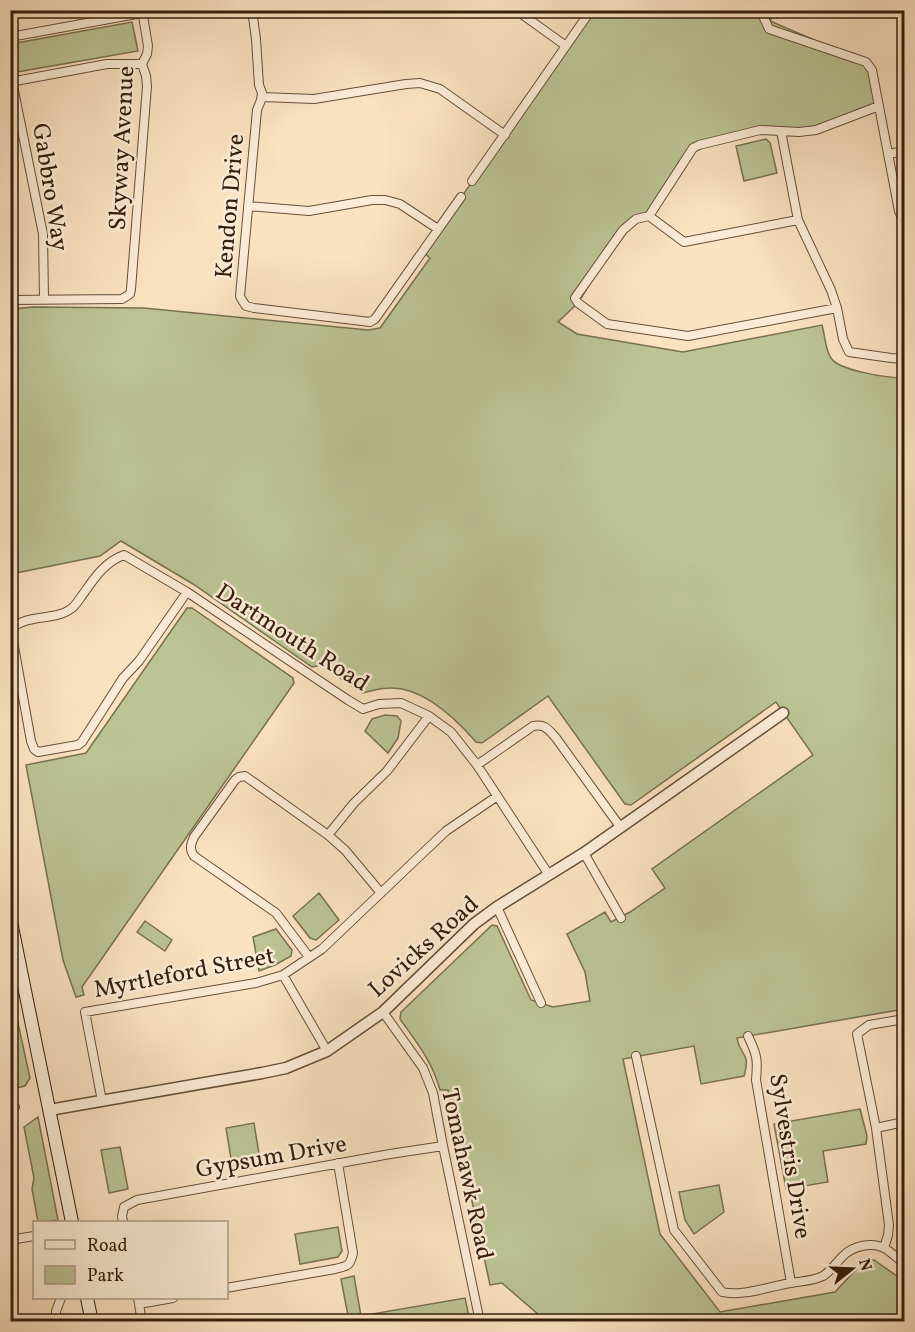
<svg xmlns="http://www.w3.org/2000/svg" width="915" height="1332" font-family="Vollkorn,serif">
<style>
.green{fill:#bcc494;stroke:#787150;stroke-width:1.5}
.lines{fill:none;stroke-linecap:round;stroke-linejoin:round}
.minor-casing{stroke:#664f38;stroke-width:10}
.tertiary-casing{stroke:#664f38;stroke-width:13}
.secondary-casing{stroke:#341e0b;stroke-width:14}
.minor{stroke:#fcecd7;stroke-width:8}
.tertiary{stroke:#fcecd7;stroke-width:10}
.secondary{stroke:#fcecd7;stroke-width:12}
.labels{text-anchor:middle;stroke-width:5;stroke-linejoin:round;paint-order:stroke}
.street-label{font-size:24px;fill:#341e0b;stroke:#fcecd7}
</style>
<rect width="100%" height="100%" fill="#fbe2c1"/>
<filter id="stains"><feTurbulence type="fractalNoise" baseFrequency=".00333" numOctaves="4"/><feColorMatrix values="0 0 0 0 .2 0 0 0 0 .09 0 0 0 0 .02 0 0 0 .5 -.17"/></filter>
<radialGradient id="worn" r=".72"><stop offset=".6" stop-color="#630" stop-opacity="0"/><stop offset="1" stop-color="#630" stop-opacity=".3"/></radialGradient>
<path class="green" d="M591 11H776L770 21 866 62 879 106 816 130H760L699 145 649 216 623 230 578 303 558 322 577 334 683 352 822 325C825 335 825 349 831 358 839 371 889 378 904 378V1009L737 1038C740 1057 751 1051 744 1076L701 1084 694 1046 623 1059 660 1234 720 1312 835 1292 863 1262 874 1260 904 1281V1321H546L502 1283 490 1285 448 1090H440C432 1061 417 1043 400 1019L401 1012 492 925 497 926 531 1000 553 1007 590 1001 585 972 567 934 605 912 611 922 630 912 665 888 652 869 813 755 776 702 631 805 625 804 548 696 482 743 476 742C456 719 423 687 390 688 380 688 371 691 362 693L319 664 317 666 312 667 193 584 121 541 100 556 11 574V309L33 307 144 308 368 330 380 328 430 258 423 252Z
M132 22 138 51 11 73V44Z
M766 139 770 143 777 173 744 181 736 146Z
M187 608H192L293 678 294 683 82 987 84 995 76 997 63 960 26 765 86 753Z
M385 715 397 716 401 721 398 738 388 753 365 731 372 719Z
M319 893 339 920 316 940 310 938 293 916Z
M145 921 172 940 165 951 137 932Z
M276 929 292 950 291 956 275 965 259 971 253 937Z
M10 987 30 1078 25 1086 11 1089Z
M860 1109 867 1136 866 1144 823 1151 828 1182 786 1189 774 1124Z
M38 1117 58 1220 38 1222 32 1189 34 1178 24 1127Z
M254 1123 261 1166 233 1171 226 1128Z
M120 1147 128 1189 109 1193 101 1150Z
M719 1185 724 1212 694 1234 685 1220 679 1192Z
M338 1227 342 1251 338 1257 300 1264 295 1234Z
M354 1276 361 1316 465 1298 470 1321H349L341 1279Z"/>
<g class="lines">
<defs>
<path id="minor" d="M252 10 256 39 259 85 262 93 261 100 257 110 240 296 242 300 246 306 254 308 370 322 375 319 461 197
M516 10 566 46
M769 10 764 18 769 29 866 62 872 70 899 211 904 222
M10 37 142 13
M12 81 43 234 44 299
M10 82 107 64H142
M262 97 314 99 406 84 420 83 440 89 505 135
M879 106 816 130 799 132 781 131 798 220 831 290 837 308 843 339 849 352 891 358 904 359
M781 131 760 130 699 145 693 148 649 216 636 219 623 230 575 298 578 303 607 324 688 336 837 308
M888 154 904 151
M472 181 591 10
M248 206 309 211 372 200H385L400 204 438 229
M649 216 684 242 798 220
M10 300 122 299 130 294 131 289 147 86 146 76 142 64 147 54 148 46 142 10
M187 592 139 661 123 678 82 742 78 745 38 752 34 749 31 741 11 630C25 613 55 622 72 608 75 606 78 601 81 597 93 580 104 562 124 555L187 592 348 700 363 709 379 704 401 703 429 716 451 732 477 765 549 875
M477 765 533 726C545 724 548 729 556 738L621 828
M328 835 354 803 387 771 429 716
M584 853 621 918
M497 907 541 1003
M309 957 276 913 194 856C189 849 191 844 194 837L235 780 239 777 245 776 328 835 345 850 381 893
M283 975 327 1051
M383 1012 423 1068 433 1093 443 1146 480 1322
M748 1036C757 1055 758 1059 756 1080L791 1283
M636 1056 674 1230 722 1292C741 1297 771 1286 791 1283 802 1281 813 1281 823 1276 831 1271 836 1263 843 1256 853 1246 872 1241 886 1249 892 1253 898 1259 904 1263
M102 1101 85 1012 256 983 283 975 322 949 446 831 496 797
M10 1110 15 1107
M876 1128 904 1122
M123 1222 122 1216 124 1207 137 1200 390 1154 443 1146
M10 1240 34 1236
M884 1248 888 1235 889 1225 876 1128 857 1034 869 1025 904 1019
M226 1288 335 1269C348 1266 350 1266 353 1253L338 1163
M138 1298 142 1322
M139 1304 173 1298
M56 1322V1311L61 1298"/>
<path id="tertiary" d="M49 1110 262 1073 286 1068 327 1051 383 1012 474 924 497 907 584 853 783 713"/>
<path id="secondary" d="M10 917 72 1222
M87 1298 92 1322"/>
</defs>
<use href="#minor" class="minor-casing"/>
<use href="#tertiary" class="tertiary-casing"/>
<use href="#secondary" class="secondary-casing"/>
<use href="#minor" class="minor"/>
<use href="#tertiary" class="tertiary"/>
<use href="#secondary" class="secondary"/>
</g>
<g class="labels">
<g class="street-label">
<text transform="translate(121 148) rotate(-87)" y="8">Skyway Avenue</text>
<text transform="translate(51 187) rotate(81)" y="8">Gabbro Way</text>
<text transform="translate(229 206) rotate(-85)" y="8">Kendon Drive</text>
<text transform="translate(293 637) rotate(33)" y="8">Dartmouth Road</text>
<text transform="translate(423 946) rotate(-42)" y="8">Lovicks Road</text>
<text transform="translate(184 972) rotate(-11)" y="8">Myrtleford Street</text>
<text transform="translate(271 1156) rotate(-10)" y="8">Gypsum Drive</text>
<text transform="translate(791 1156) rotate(81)" y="8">Sylvestris Drive</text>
<text transform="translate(468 1174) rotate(78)" y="8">Tomahawk Road</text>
</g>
</g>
<rect width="915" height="1332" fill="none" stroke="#fbe2c1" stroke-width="36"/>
<rect x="12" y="12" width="891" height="1308" fill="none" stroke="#341e0b" stroke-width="3"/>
<rect x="18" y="18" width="879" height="1296" fill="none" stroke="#341e0b" stroke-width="1.5"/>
<rect x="33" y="1221" width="195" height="78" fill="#fcecd7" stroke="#ac9a85" stroke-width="1.5"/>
<rect x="45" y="1240" width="30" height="9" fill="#fcecd7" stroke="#ac9a85" stroke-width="1.5"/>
<text x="87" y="1251" font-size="18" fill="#341e0b">Road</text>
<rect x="45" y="1266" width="30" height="18" fill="#bcc494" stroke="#ac9a85" stroke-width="1.5"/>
<text x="87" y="1281" font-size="18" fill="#341e0b">Park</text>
<g transform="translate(852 1269) rotate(72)" stroke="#fcecd7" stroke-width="4.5" paint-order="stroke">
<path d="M0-4.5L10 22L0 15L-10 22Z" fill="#341e0b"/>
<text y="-9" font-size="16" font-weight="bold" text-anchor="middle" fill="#341e0b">N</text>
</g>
<rect width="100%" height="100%" filter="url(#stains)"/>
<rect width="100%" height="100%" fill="url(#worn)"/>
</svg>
